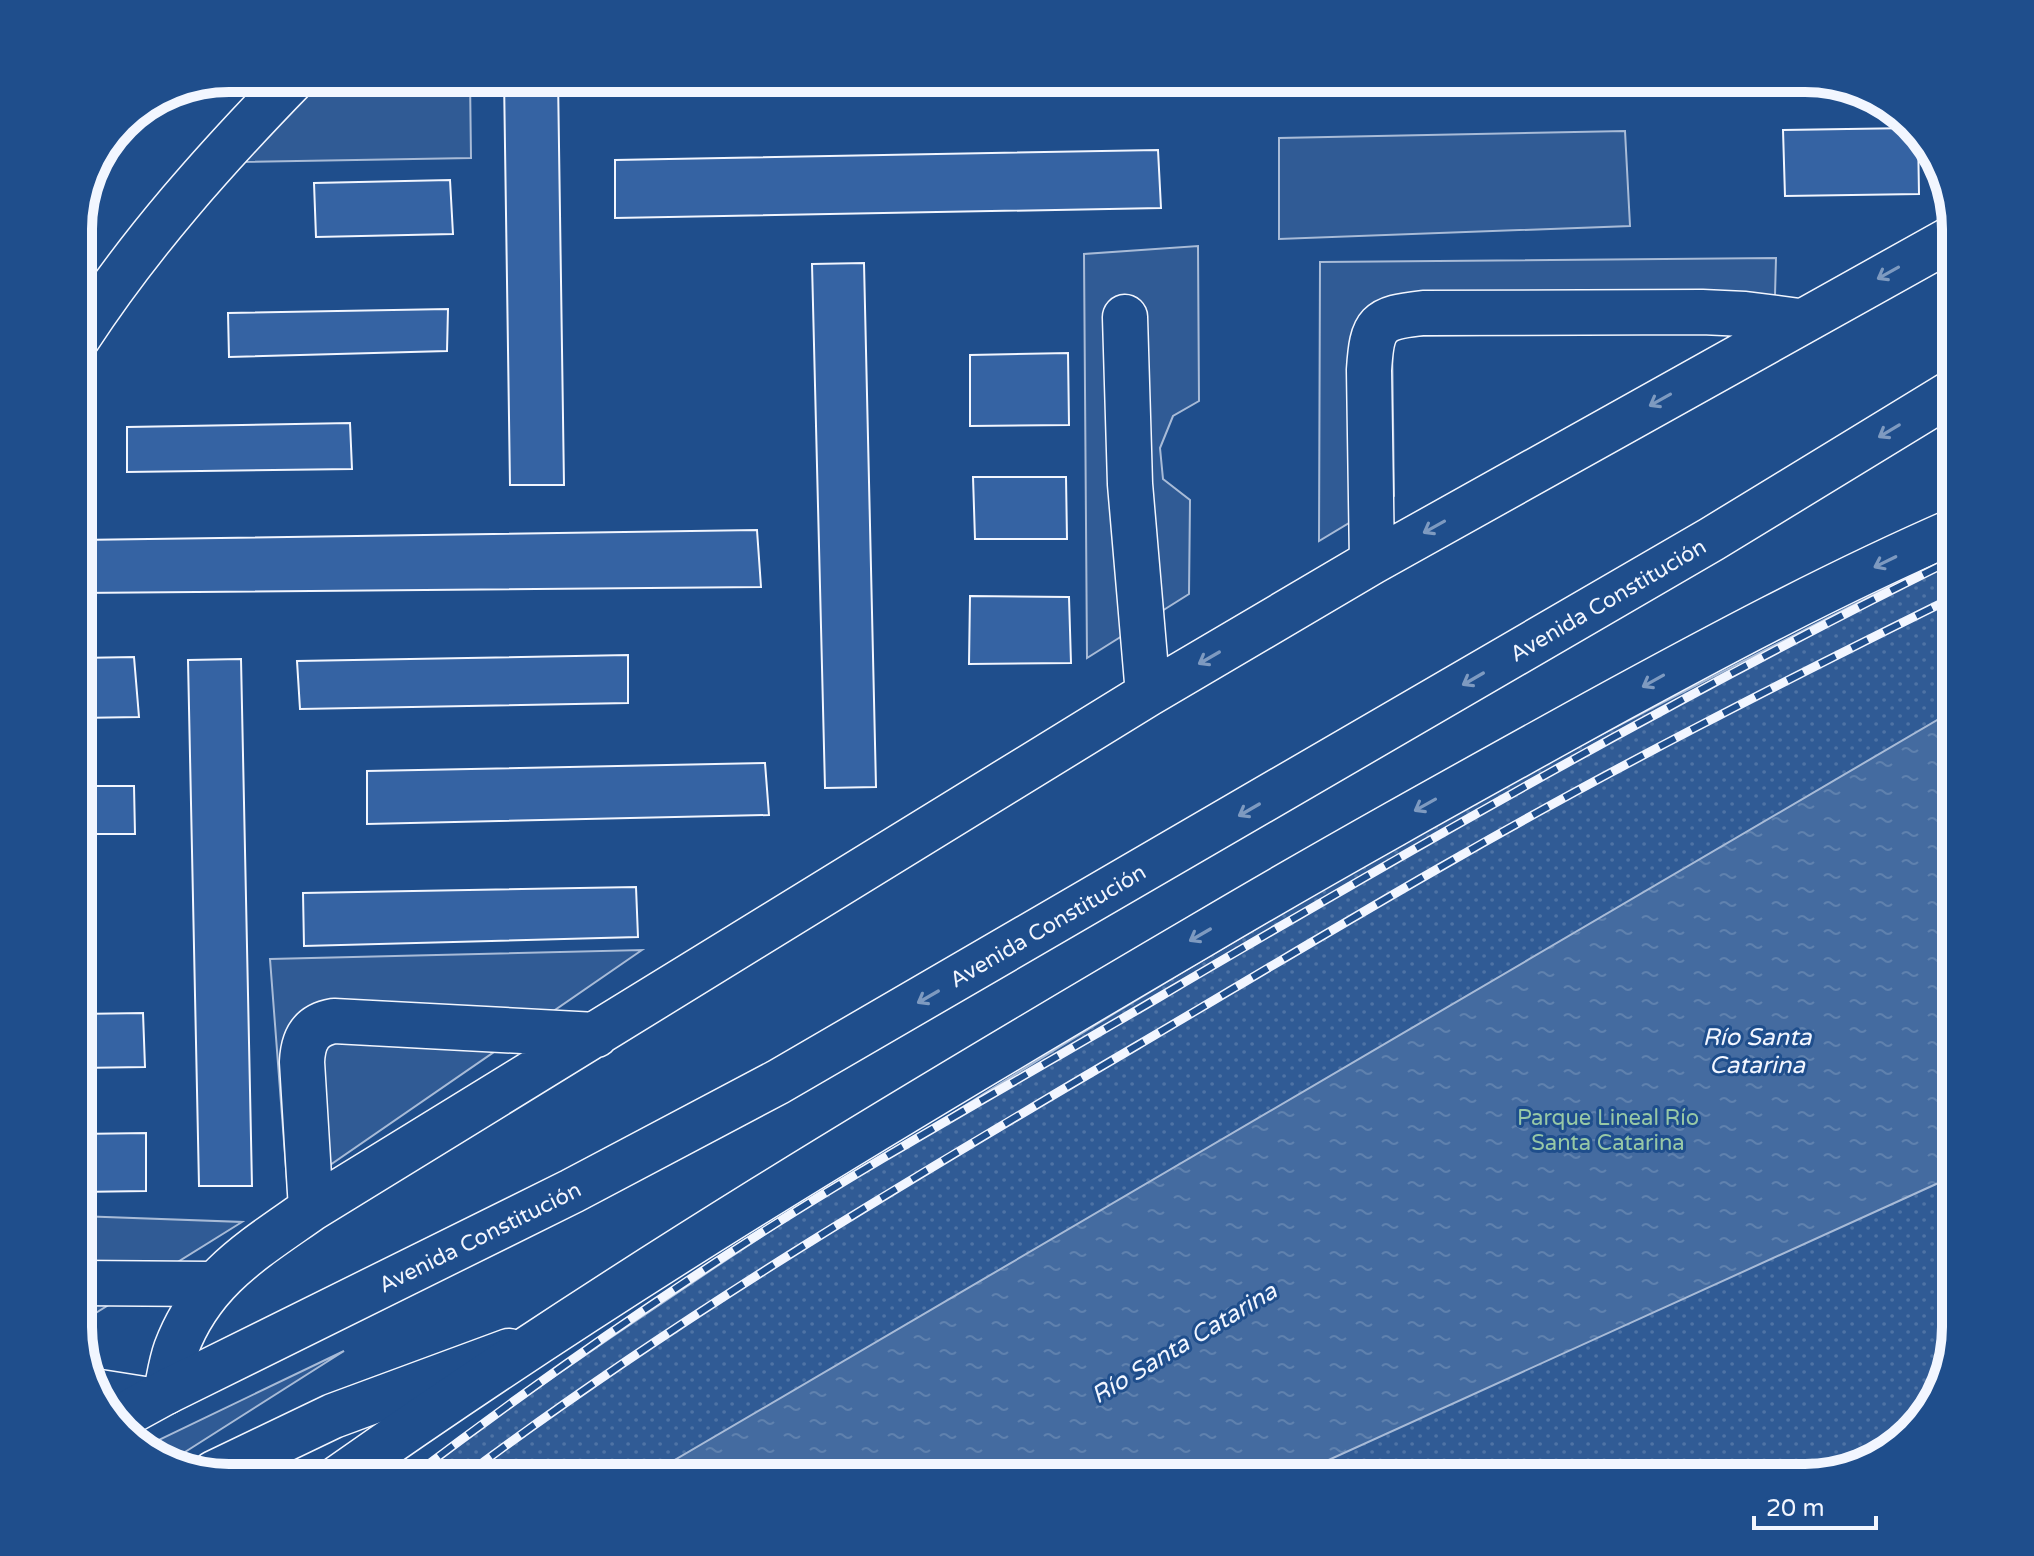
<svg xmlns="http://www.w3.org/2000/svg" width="2034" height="1556" font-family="'Varela Round',sans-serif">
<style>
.park{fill:url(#park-dots);stroke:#a8bbd7;stroke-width:2}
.built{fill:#305b95;stroke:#a8bbd7;stroke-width:2}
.water{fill:url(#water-ripples);stroke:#a8bbd7;stroke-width:2}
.building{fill:#3563a3;stroke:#f2f6ff;stroke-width:2}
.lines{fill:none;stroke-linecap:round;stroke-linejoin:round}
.minor-casing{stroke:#f2f6ff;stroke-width:47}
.highway-casing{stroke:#f2f6ff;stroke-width:47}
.minor{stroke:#1f4e8c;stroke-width:44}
.highway{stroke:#1f4e8c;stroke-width:44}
.rail-casing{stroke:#f2f6ff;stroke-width:9}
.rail{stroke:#1f4e8c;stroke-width:6;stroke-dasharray:18;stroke-linecap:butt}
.oneway{stroke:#7e9ac0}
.labels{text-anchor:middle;stroke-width:6;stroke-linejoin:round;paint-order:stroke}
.street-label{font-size:22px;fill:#f2f6ff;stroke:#1f4e8c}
.park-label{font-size:22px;fill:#97c8a6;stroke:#1f4e8c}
.water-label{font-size:24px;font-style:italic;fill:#f2f6ff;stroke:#1f4e8c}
.rim{fill:none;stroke:#f2f6ff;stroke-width:10}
</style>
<defs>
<pattern id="park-dots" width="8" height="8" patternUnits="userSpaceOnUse" patternTransform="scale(2)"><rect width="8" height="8" fill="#305b95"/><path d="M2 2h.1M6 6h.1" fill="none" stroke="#4e73a5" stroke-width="1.8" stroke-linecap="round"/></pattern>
<pattern id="water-ripples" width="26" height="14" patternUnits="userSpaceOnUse" patternTransform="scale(2)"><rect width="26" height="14" fill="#446ba0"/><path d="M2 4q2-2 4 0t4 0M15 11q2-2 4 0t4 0" fill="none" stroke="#5f81ae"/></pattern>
</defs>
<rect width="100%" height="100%" fill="#1f4e8c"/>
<path class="park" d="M1956 554V1327L1924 1419 1871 1463 1805 1478H409C772 1220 1150 981 1541 767 1662 701 1786 640 1908 577Z"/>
<path class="built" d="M321 78H470L471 158 234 162Z
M1625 131 1630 226 1279 239V138Z
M1198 246 1199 401 1173 416 1160 448 1163 479 1190 500 1189 594 1087 658 1084 254Z
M1776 258 1774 332 1392 336 1394 496 1319 541 1320 262Z
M642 950 288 1194 270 959Z
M78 1216 242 1222 86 1319 78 1318Z
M344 1351 174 1459 142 1448Z"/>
<path class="water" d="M1956 709V1175L1289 1478H644Z"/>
<path class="building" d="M504 78H558L564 485H510Z
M697 78H1027V89L697 91Z
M1089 78H1144L1145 94 1090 95Z
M1777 78H1805L1820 83 1777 84Z
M1912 128 1918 135 1919 194 1785 196 1783 130Z
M1158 150 1161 208 615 218V160Z
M450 180 453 234 316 237 314 183Z
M864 263 876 787 825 788 812 264Z
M448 309 447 351 229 357 228 313Z
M1068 353 1069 425 970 426V355Z
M350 423 352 469 127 472V427Z
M973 477H1066L1067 539H975Z
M757 530 761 587 78 593V540Z
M970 596 1069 597 1071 663 969 664Z
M628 655V703L300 709 297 661Z
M134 657 139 717 78 718V658Z
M241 659 252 1186H199L188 660Z
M765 763 769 815 367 824V771Z
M78 786H134L135 834H78Z
M636 887 638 937 304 946 303 893Z
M143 1013 145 1067 78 1068V1014Z
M146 1133V1191L78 1192V1134Z"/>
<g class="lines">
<defs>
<path id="minor" d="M1125 317 1130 484 1148 694
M78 338C140 243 215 159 294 78
M1372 562 1369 370C1372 323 1377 318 1423 313L1702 312 1745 314 1799 321
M311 1209 302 1062C303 1039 311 1025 334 1021L596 1035
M78 1283 213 1284
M93 1391 150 1400
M166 1392C169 1378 171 1363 176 1349 202 1279 253 1250 311 1209L1148 694 1372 562 1956 236
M214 1473 333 1416 509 1351"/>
<g id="highway">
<path id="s1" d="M115 1420 166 1392 572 1191 778 1082 1712 539 1956 390"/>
<path d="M338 1478C616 1282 907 1108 1200 936 1330 859 1462 786 1594 713 1713 648 1832 584 1956 530"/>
</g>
</defs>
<use href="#minor" class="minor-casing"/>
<use href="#highway" class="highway-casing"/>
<use href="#minor" class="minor"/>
<use href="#highway" class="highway"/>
<defs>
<path id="rail" d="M410 1478C513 1400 619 1325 728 1254 867 1164 1013 1083 1156 999 1418 845 1683 693 1956 558
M462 1478C676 1317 907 1181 1138 1045 1238 986 1338 926 1439 868 1607 771 1782 682 1956 596"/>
</defs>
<use href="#rail" class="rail-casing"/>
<use href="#rail" class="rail"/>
</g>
<defs><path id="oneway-shaft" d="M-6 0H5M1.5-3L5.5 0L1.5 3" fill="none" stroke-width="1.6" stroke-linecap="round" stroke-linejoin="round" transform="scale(2)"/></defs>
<g class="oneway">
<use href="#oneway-shaft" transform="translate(1888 273) rotate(151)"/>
<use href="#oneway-shaft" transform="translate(1660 400) rotate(151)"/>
<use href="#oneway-shaft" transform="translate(1889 431) rotate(149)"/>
<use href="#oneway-shaft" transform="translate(1434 527) rotate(151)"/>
<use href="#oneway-shaft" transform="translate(1885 562) rotate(154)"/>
<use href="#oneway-shaft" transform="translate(1209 658) rotate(150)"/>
<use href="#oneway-shaft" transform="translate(1473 679) rotate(150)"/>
<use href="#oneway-shaft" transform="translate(1653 681) rotate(151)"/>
<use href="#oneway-shaft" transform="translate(1425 805) rotate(151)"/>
<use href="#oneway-shaft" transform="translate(1249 810) rotate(150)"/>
<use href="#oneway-shaft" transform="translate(1200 935) rotate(150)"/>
<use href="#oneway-shaft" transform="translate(928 997) rotate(150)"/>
</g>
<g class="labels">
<g class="street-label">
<text dy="8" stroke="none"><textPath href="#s1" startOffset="1704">Avenida Constitución</textPath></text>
<text dy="8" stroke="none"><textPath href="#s1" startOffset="1056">Avenida Constitución</textPath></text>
<text dy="8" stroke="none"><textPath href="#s1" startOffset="408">Avenida Constitución</textPath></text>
</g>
<g class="park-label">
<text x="1608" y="1125">Parque Lineal Río<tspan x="1608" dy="25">Santa Catarina</tspan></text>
</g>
<g class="water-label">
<text x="1757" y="1045">Río Santa<tspan x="1757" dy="28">Catarina</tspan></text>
<text transform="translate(1184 1343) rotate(-31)" y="8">Río Santa Catarina</text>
</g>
</g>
<path d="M0 0H2034V1556H0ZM229 92H1805A137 137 0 0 1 1942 229V1327A137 137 0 0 1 1805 1464H229A137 137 0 0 1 92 1327V229A137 137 0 0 1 229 92Z" fill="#1f4e8c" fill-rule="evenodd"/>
<path class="rim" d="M229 92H1805A137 137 0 0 1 1942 229V1327A137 137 0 0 1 1805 1464H229A137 137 0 0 1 92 1327V229A137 137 0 0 1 229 92Z"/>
<path d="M1754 1516v12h122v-12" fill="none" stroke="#f2f6ff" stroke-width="4"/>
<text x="1766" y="1516" font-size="24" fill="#f2f6ff" stroke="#1f4e8c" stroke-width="6" paint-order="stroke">20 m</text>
</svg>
